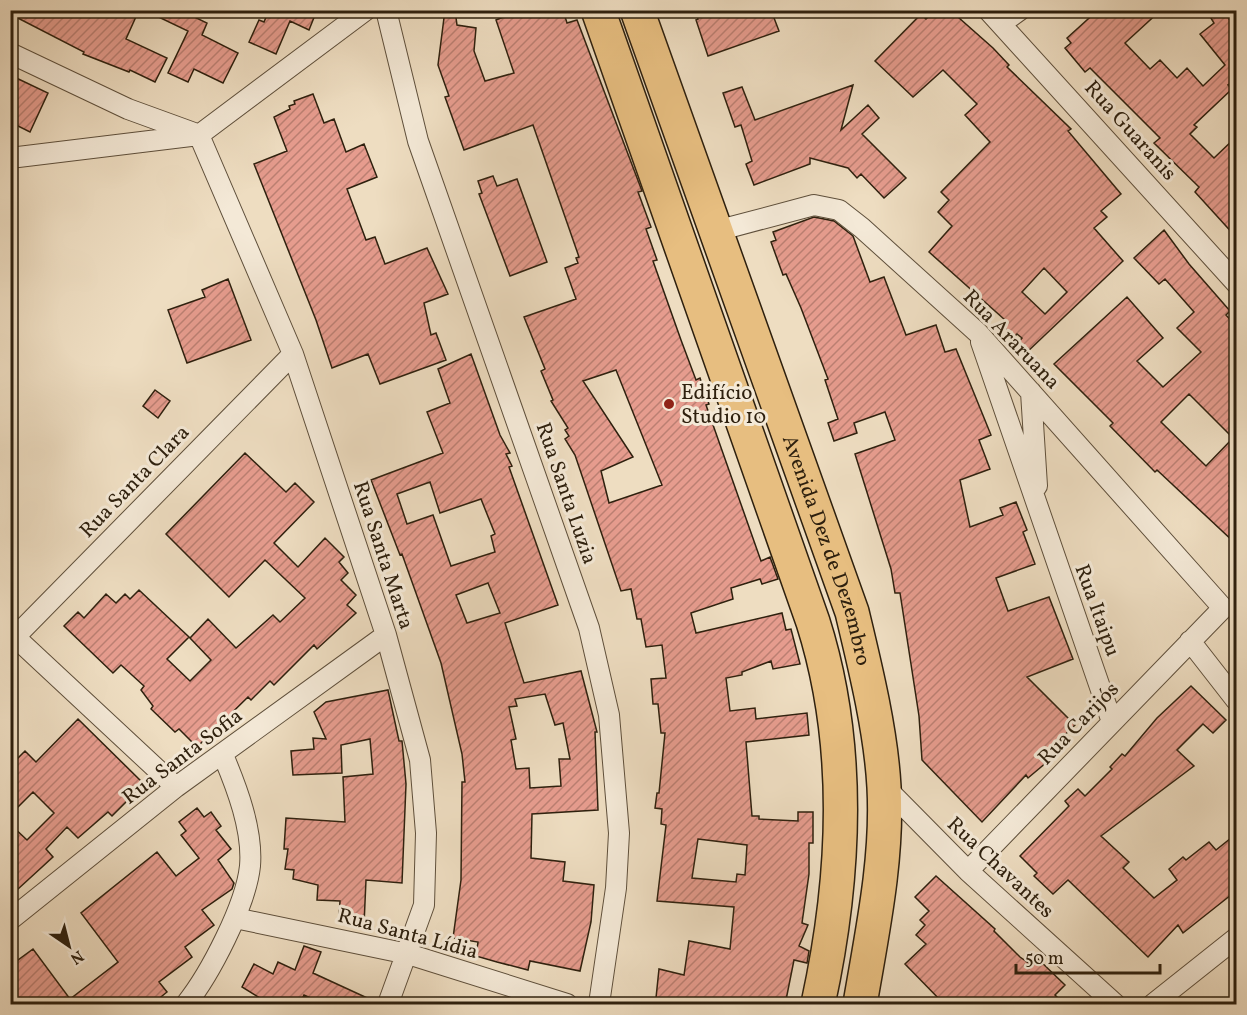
<svg xmlns="http://www.w3.org/2000/svg" width="1247" height="1015" font-family="Vollkorn,serif">
<style>
.building{fill:url(#building-hatch);stroke:#2e200e;stroke-width:1.5;fill-rule:evenodd}
.lines{fill:none;stroke-linecap:round;stroke-linejoin:round}
.minor-casing{stroke:#5e4f3b;stroke-width:22}
.trunk-casing{stroke:#2e200e;stroke-width:36}
.minor{stroke:#f4e9d7;stroke-width:20}
.trunk{stroke:#e7be80;stroke-width:33}
.poi-dot{fill:#8f2418;stroke:#f4e9d7;stroke-width:2}
.labels{text-anchor:middle;stroke-width:6;stroke-linejoin:round;paint-order:stroke}
.street-label{font-size:21px;fill:#2e200e;stroke:#f4e9d7}
.poi-label{font-size:21px;fill:#2e200e;stroke:#f4e9d7;text-anchor:start}
</style>
<defs>
<pattern id="building-hatch" width="6" height="6" patternUnits="userSpaceOnUse" patternTransform="scale(1.5)"><rect width="6" height="6" fill="#e69c8e"/><path d="M-1 1l2-2M0 6l6-6M5 7l2-2" fill="none" stroke="#bb7f72"/></pattern>
</defs>
<rect width="100%" height="100%" fill="#eeddc1"/>
<filter id="stains"><feTurbulence type="fractalNoise" baseFrequency=".00333" numOctaves="4"/><feColorMatrix values="0 0 0 0 .2 0 0 0 0 .09 0 0 0 0 .02 0 0 0 .5 -.17"/></filter>
<radialGradient id="worn" r=".72"><stop offset=".6" stop-color="#630" stop-opacity="0"/><stop offset="1" stop-color="#630" stop-opacity=".3"/></radialGradient>
<path class="building" d="M10 10H139L126 39 167 58 155 82 130 70 129 72 83 54 84 52 10 14Z
M144 10H180L207 23 202 35 238 53 223 83 194 69 188 82 168 73 188 31Z
M269 10H317L309 30 290 21 276 54 249 42 259 20 264 22Z
M445 10H455L457 25 476 28 474 51 485 81 514 73 496 20 521 10H563L567 23 577 20 642 191 638 192 651 227 646 229 657 260 653 261 681 340 696 380 700 378 709 404 706 405 761 561 770 557 778 579 762 584 760 579 731 588 733 599 691 613 696 633 782 613 786 630 791 629 800 664 773 669 771 661 742 672V675L726 678 730 711 755 708 756 719 807 713 809 735 746 742 752 816H759V819L798 821V812H813V843H809V874L802 923 808 925 799 946 809 951 807 963 794 960 785 1005H686L656 998 659 969 684 975 689 941 730 949 734 907 657 901 666 825 661 824 662 809 655 808 657 793H659L665 733H661L658 704H653L651 679 666 678 662 645 646 647 641 619H637L631 589 621 591 575 455 565 439 569 436 565 430 568 428 551 401 553 400 541 371 545 369 524 317 576 299 565 268 578 263 576 258 579 257 533 125 464 150 445 97 449 96 438 65ZM616 370 662 485 609 503 601 471 633 457 583 381ZM698 839 747 845 745 875 737 874 736 882 692 878Z
M695 10H771L779 31 708 56 696 20 698 19Z
M935 10H950L993 48 1009 65 1007 67 1071 129 1068 131 1121 194 1101 211 1107 217 1094 228 1123 261 1025 354 1016 345 1022 338 1017 334 1014 337 1001 324 1005 320 929 252 952 226 938 212 949 200 941 192 990 142 965 115 977 104 943 70 913 97 875 61 921 14 926 19ZM1044 268 1067 292 1045 314 1022 292Z
M1098 10H1161L1125 43 1150 69 1160 60 1177 78 1187 68 1203 86 1225 65 1200 34 1214 23 1206 10H1223L1236 29V80L1228 85 1232 89 1194 125 1197 127 1190 134 1214 158 1236 137V237L1195 192 1199 187 1154 143 1160 138 1090 68 1085 72 1065 48 1071 43 1067 38Z
M10 75 48 93 30 132 10 122Z
M853 85 841 130 868 105 879 118 862 134 906 178 884 198 861 174 857 178 848 168 810 158V164L754 185 746 164 752 161 741 125 735 127 723 93 742 87 755 120Z
M313 94 324 123 334 119 346 152 364 144 377 177 347 189 366 240 375 237 385 264 427 248 448 294 424 303 431 335 436 333 446 360 380 384 368 354 332 368 316 320 254 164 287 151 274 117 290 109 289 106 295 104 294 101Z
M493 176 497 186 517 179 547 262 510 276 479 194 482 193 478 181Z
M814 217 834 221 853 236 870 282 884 277 906 335 936 325 945 352 956 349 991 435 979 440 990 469 960 480 970 527 1003 515 1000 508 1016 502 1027 530 1023 532 1035 564 996 578 1008 611 1049 597 1073 659 1027 677 1075 725 1042 757 1047 762 1028 778 1026 775 982 822 922 760 919 716 900 593H895L891 569 855 454 895 440 885 412 854 423 857 433 834 441 828 423 838 419 825 380 828 379 801 308 786 274 783 275 771 242 776 240 773 232Z
M1164 230 1189 264 1230 311 1226 315 1236 326V478L1229 486 1236 494V544L1157 470 1155 472 1110 426 1113 423 1054 364 1127 297 1163 338 1137 361 1163 387 1201 352 1177 328 1194 312 1165 279 1159 284 1134 258ZM1189 394 1233 438 1206 466 1161 422Z
M228 279 251 340 187 363 168 310 205 297 202 290Z
M471 354 500 435 510 453 506 454 512 466 509 467 558 605 505 623 524 683 581 671 597 732H595L598 810 532 814 531 858 565 862 563 881 594 885 591 922 580 971 530 961 528 970 497 962 476 956 478 942 453 938 461 880 462 782H465L462 754 441 663 402 554 400 555 371 480 443 453 427 412 450 403 438 369ZM430 482 440 513 481 499 495 534 491 536 495 552 451 566 433 515 407 524 397 494ZM488 583 500 613 467 623 456 595ZM545 694 555 725 563 723 570 759H559L561 786 530 788 529 768 516 769 511 740 516 739 509 707 517 706 515 699Z
M155 390 170 401 158 418 143 406Z
M245 453 286 492 295 483 314 502 274 543 298 567 325 538 344 557 339 562 348 573 341 580 356 595 347 605 356 613 317 649 314 645 274 685 270 681 251 700 248 697 197 747 179 729 175 732 151 709 153 706 141 690 144 686 121 665 113 673 64 626 78 612 84 618 106 594 116 603 125 594 130 599 139 590 189 637 167 659 190 681 211 660 190 638 208 619 236 648 273 615 280 622 305 598 265 560 229 597 166 534Z
M1191 686 1226 720 1213 733 1203 724 1177 750 1194 766 1101 836 1129 862 1123 868 1154 898 1177 880 1169 869 1183 857 1186 860 1209 842 1216 850 1236 834V891L1183 933 1178 925 1148 957 1068 880 1053 894 1034 876 1037 873 1020 856 1069 806 1065 801 1078 789 1085 796 1112 769 1110 767 1122 754 1125 756 1157 718Z
M388 690 399 741H402L406 784 402 883 366 880 364 925 339 918 340 901 317 900 318 885 293 879 294 870 285 869 288 849H284L286 818 345 822 343 777 373 774 370 739 341 745 342 773 293 775 291 751 314 749 313 738 326 739 314 712 326 702Z
M78 719 144 784 112 816 108 812 78 838 67 827 46 849 53 857 18 889 10 881V824L27 840 54 813 33 792 10 815V766L25 751 36 762Z
M197 808 204 817 211 812 221 826 216 830 231 849 218 860 234 883 232 889 202 910 214 925 185 947 192 957 159 982 167 992 151 1005H10V966L33 949 70 999 118 962 81 913 157 852 176 876 199 858 181 835 186 831 179 822Z
M936 876 995 929 994 931 1020 957 1030 964 1036 957 1065 985 1055 995 1065 1005H945L905 964 926 944 916 935 925 925 920 920 929 911 915 897Z
M304 946 321 952 313 973 376 1002V1005H326L304 995 299 1005H271L242 987 254 964 273 974 278 962 295 970Z"/>
<g class="lines">
<defs>
<path id="minor" d="M386 10 418 141 589 628 609 715 619 833 616 888 599 1004
M988 10 1236 283
M1002 23 1020 10
M10 53 128 109 194 133
M199 135 293 354 386 635 420 760 426 833 424 905 388 1004
M10 158 199 135 366 10
M716 231 814 205 839 210 862 228 978 333 1223 608 968 871
M981 342 1112 722
M1031 392 1037 486
M15 637 176 787
M1190 641 1236 700
M10 642 293 354
M884 786 968 871 1115 1004
M235 918 408 954 567 1004
M10 920 176 787 386 635
M186 1004C210 974 246 905 250 866 253 830 237 788 223 755
M1153 1004 1236 938"/>
<g id="trunk">
<path d="M598 10 813 622C852 745 845 880 818 1004"/>
<path id="s1" d="M637 10 852 612C865 666 881 731 884 787 888 859 872 933 860 1004"/>
</g>
</defs>
<use href="#minor" class="minor-casing"/>
<use href="#trunk" class="trunk-casing"/>
<use href="#minor" class="minor"/>
<use href="#trunk" class="trunk"/>
</g>
<circle class="poi-dot" cx="669" cy="404" r="6"/>
<g class="labels">
<g class="street-label">
<text transform="translate(1131 130) rotate(48)" y="7">Rua Guaranis</text>
<text transform="translate(1012 339) rotate(46)" y="7">Rua Araruana</text>
<text transform="translate(134 481) rotate(-46)" y="7">Rua Santa Clara</text>
<text transform="translate(567 493) rotate(71)" y="7">Rua Santa Luzia</text>
<text dy="7" stroke="none"><textPath href="#s1" startOffset="573">Avenida Dez de Dezembro</textPath></text>
<text transform="translate(384 555) rotate(72)" y="7">Rua Santa Marta</text>
<text transform="translate(1098 610) rotate(70)" y="7">Rua Itaipu</text>
<text transform="translate(1078 723) rotate(-46)" y="7">Rua Carijós</text>
<text transform="translate(182 756) rotate(-37)" y="7">Rua Santa Sofia</text>
<text transform="translate(1001 867) rotate(43)" y="7">Rua Chavantes</text>
<text transform="translate(408 933) rotate(15)" y="7">Rua Santa Lídia</text>
</g>
<g class="poi-label">
<text x="681" y="399">Edifício<tspan x="681" dy="24">Studio 10</tspan></text>
</g>
</g>
<rect width="1247" height="1015" fill="none" stroke="#eeddc1" stroke-width="36"/>
<rect x="12" y="12" width="1223" height="991" fill="none" stroke="#2e200e" stroke-width="3"/>
<rect x="18" y="18" width="1211" height="979" fill="none" stroke="#2e200e" stroke-width="1.5"/>
<g transform="translate(69 946) rotate(145)" stroke="#f4e9d7" stroke-width="4.5" paint-order="stroke">
<path d="M0-4.5L10 22L0 15L-10 22Z" fill="#2e200e"/>
<text y="-9" font-size="16" font-weight="bold" text-anchor="middle" fill="#2e200e">N</text>
</g>
<path d="M1016 964v9h144v-9" fill="none" stroke="#2e200e" stroke-width="3"/>
<text x="1025" y="964" font-size="18" fill="#2e200e" stroke="#f4e9d7" stroke-width="4.5" paint-order="stroke">50 m</text>
<rect width="100%" height="100%" filter="url(#stains)"/>
<rect width="100%" height="100%" fill="url(#worn)"/>
</svg>
